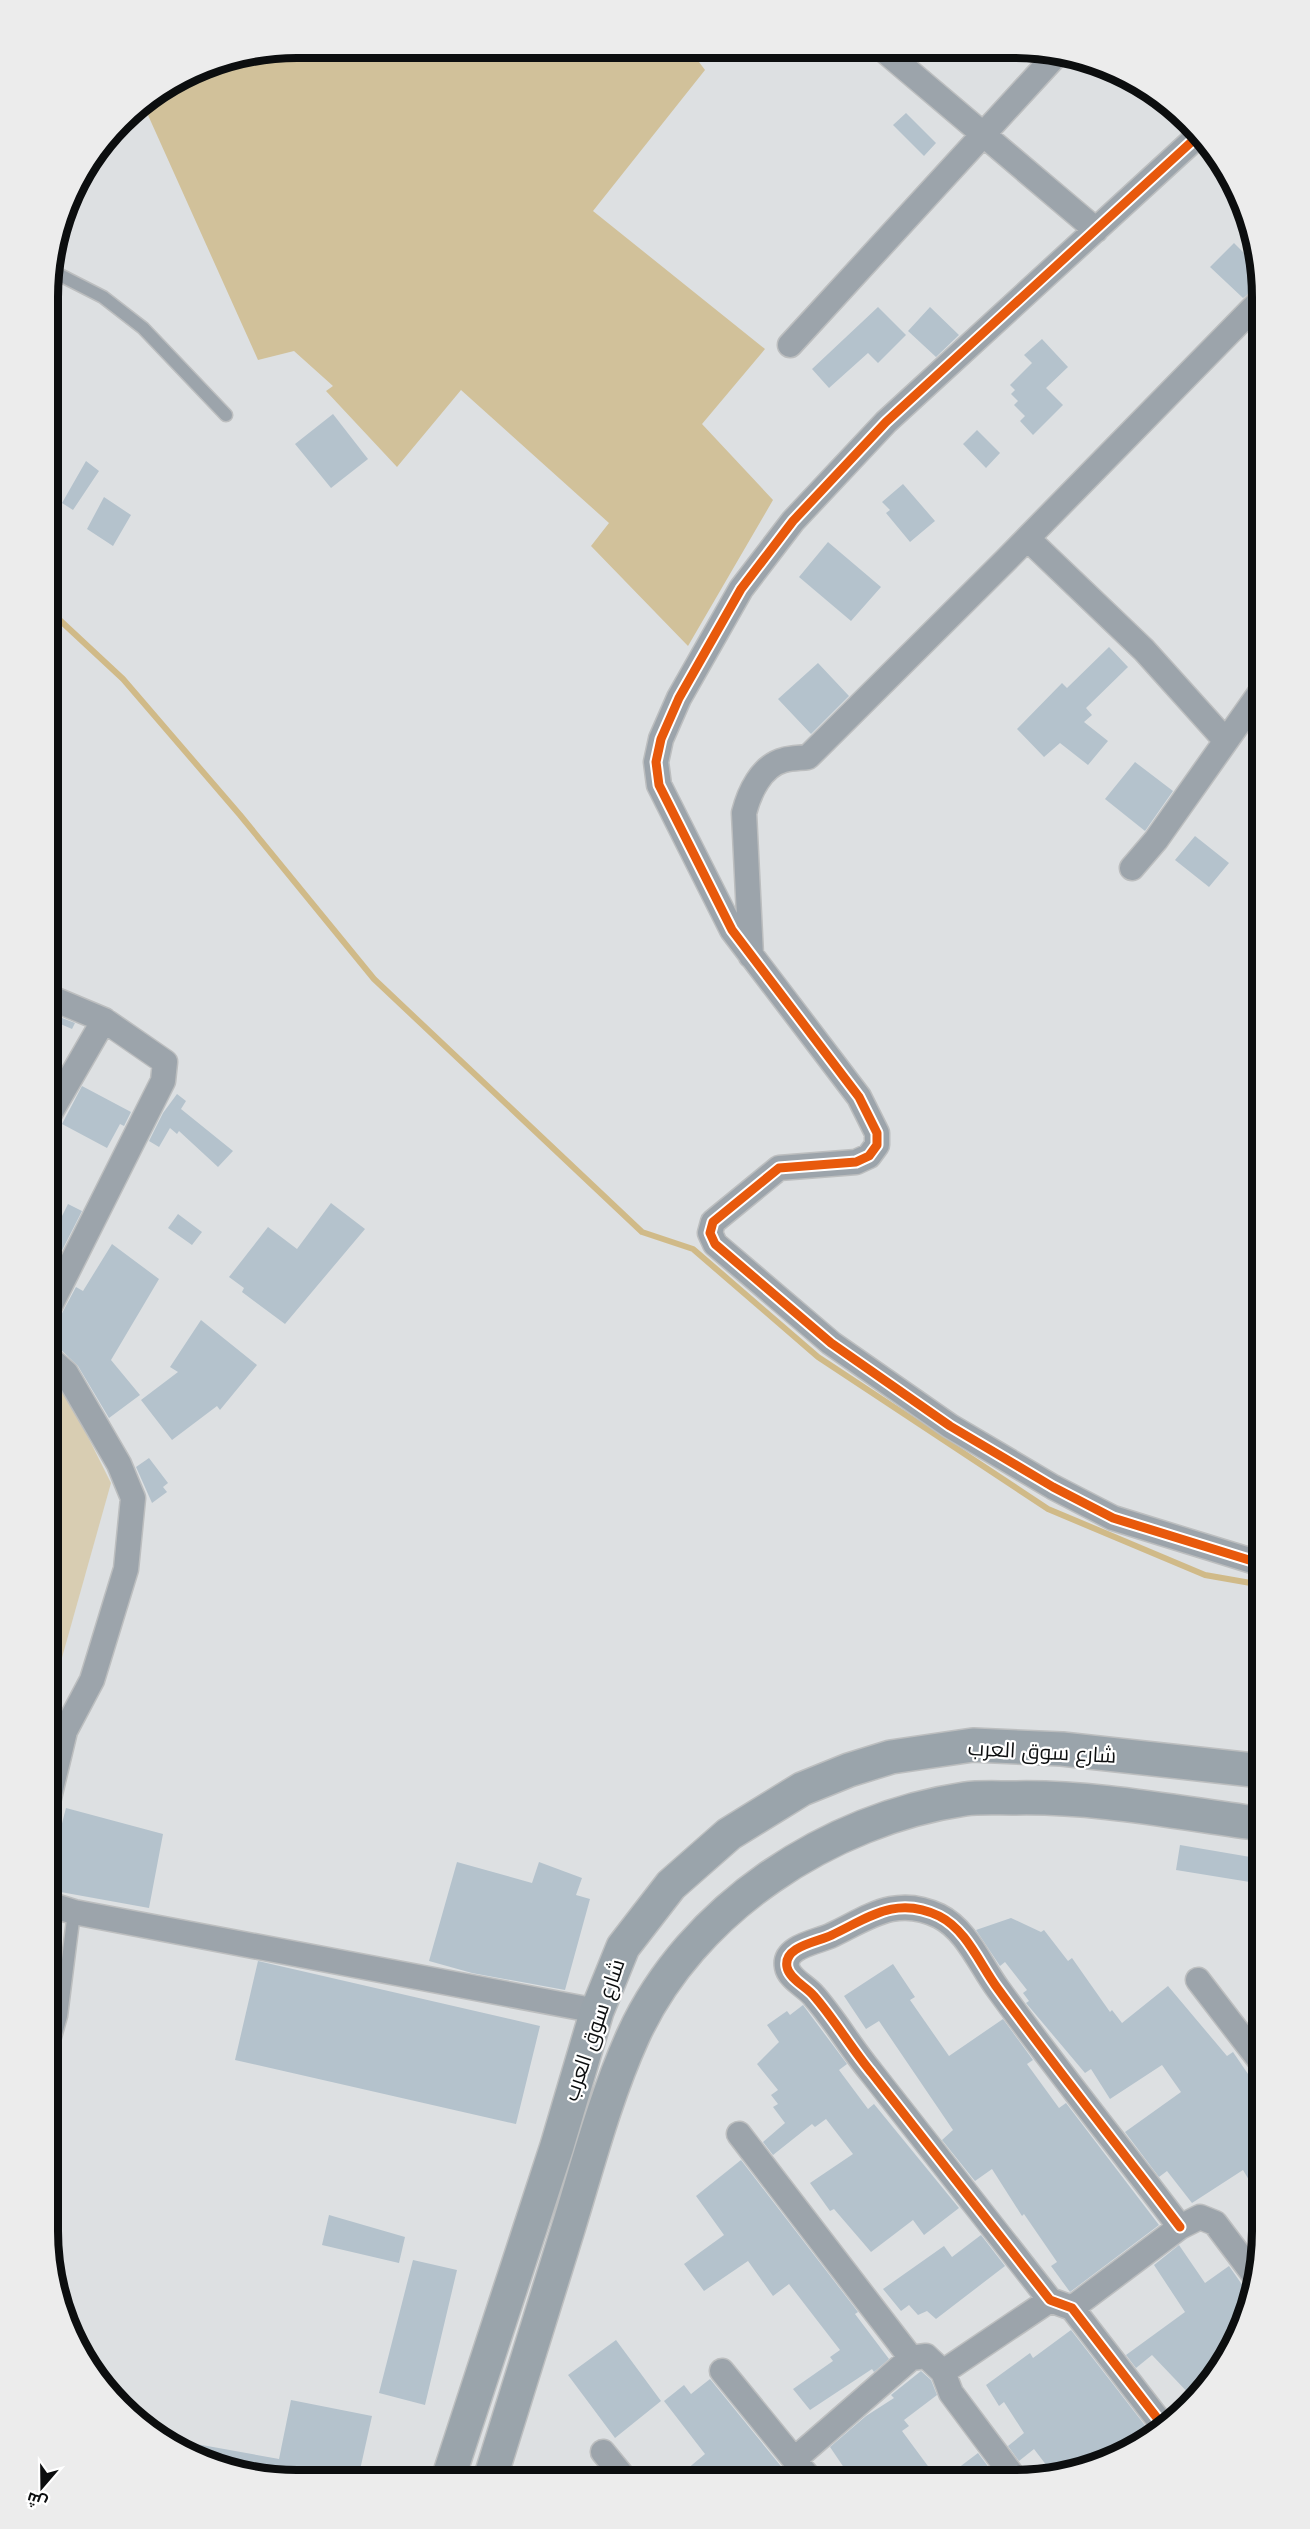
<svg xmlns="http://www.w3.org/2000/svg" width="1310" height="2529" font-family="Jost,Cairo,sans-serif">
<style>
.green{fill:#d8cdb2}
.forest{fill:#d1c19a}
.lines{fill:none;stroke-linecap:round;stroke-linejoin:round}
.stream{stroke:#d0ba88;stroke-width:6}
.building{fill:#b4c2cc}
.lane-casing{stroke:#bcbebf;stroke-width:15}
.street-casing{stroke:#bcbebf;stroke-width:27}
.secondary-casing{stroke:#bcbebf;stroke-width:36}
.lane{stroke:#9ca4ab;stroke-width:12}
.street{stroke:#9ca4ab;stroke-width:24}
.secondary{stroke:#9aa4ab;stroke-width:33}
.cycleway-casing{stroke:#fff;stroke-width:13}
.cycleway{stroke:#e8590c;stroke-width:9}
.labels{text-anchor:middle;stroke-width:4.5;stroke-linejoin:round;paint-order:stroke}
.street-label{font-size:21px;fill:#0c0e0f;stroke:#fff}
.rim{fill:none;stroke:#0c0e0f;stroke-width:8}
</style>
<rect width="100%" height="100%" fill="#dde0e2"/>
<path class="green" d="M49 1372 60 1381 111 1483 49 1704Z"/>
<path class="forest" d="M297 48 690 50 705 70 593 211 765 349 702 424 773 500 688 646 591 546 609 523 461 390 397 467 326 391 333 386 294 351 258 360 143 104 202 67Z"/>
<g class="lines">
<path class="stream" d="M50 611 123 679 240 815 374 979 642 1232 693 1249 818 1357 1048 1509 1205 1575 1262 1585"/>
</g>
<path class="building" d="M906 113 936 143 924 156 893 125Z
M1234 243 1257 266 1260 285 1243 298 1210 267Z
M878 307 906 335 878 363 868 353 829 388 812 369Z
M930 307 959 335 936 357 908 331Z
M1042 339 1068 367 1046 388 1063 405 1033 435 1020 421 1025 416 1014 405 1018 401 1011 394 1015 390 1010 385 1032 363 1024 355Z
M333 414 368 459 331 488 295 444Z
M977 430 1000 453 986 468 963 444Z
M86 461 99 471 73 510 62 503Z
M903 484 935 521 910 542 886 513 890 510 882 502Z
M104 497 131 515 113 546 87 529Z
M828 542 881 587 851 621 799 577Z
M1109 647 1128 667 1086 708 1092 715 1084 722 1108 741 1088 765 1060 743 1044 757 1017 729 1062 683 1067 688Z
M818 663 849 696 811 734 778 699Z
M1135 762 1173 791 1145 831 1105 799Z
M1195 836 1229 863 1209 887 1175 860Z
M49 1013 75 1023 72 1029 49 1019Z
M82 1086 131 1112 124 1126 120 1124 107 1148 62 1124Z
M177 1094 186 1101 181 1109 233 1151 218 1167 179 1131 177 1134 170 1128 159 1147 149 1141 163 1113Z
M331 1203 365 1229 285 1324 242 1292 244 1288 229 1277 268 1227 297 1249Z
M68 1204 82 1211 49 1276V1242Z
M178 1214 202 1232 192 1245 168 1228Z
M112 1244 159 1279 111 1360 140 1395 109 1418 78 1366 58 1347 49 1344V1322L61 1315 76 1287 83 1291Z
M201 1320 257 1365 220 1410 217 1406 172 1440 141 1400 178 1372 170 1367Z
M149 1458 168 1483 163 1487 167 1492 152 1503 136 1467Z
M66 1808 163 1834 149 1908 55 1891 48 1877Z
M1180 1845 1262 1859V1884L1176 1870Z
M457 1862 532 1883 539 1862 582 1878 576 1895 590 1899 565 1990 472 1973 429 1961Z
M1011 1918 1041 1932 1044 1930 1068 1961 1072 1958 1110 2012 1112 2010 1122 2023 1168 1986 1227 2056 1233 2052 1261 2093 1255 2100 1261 2110V2172L1249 2180 1243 2170 1192 2203 1167 2171 1159 2177 1125 2132 1181 2092 1162 2065 1110 2099 1091 2069 1085 2073 1026 2003 1029 2001 1023 1993 1027 1990 1005 1962 1000 1966 976 1930Z
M258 1961 540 2026 516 2124 235 2060Z
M893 1964 915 1997 910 2000 949 2056 1003 2019 1033 2060 1027 2064 1059 2108 1066 2103 1159 2225 1070 2292 1051 2266 1057 2262 1024 2214 1022 2216 992 2169 975 2181 942 2140 953 2130 879 2021 866 2029 844 1996Z
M803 2005 847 2064 839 2070 868 2109 874 2104 959 2208 924 2235 913 2220 871 2252 834 2209 830 2211 810 2183 853 2154 826 2119 815 2127 812 2124 773 2155 763 2142 785 2123 773 2107 778 2104 771 2095 778 2090 757 2064 779 2042 767 2025 787 2011 790 2015Z
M741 2160 858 2312 855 2314 889 2359 874 2372 872 2369 810 2410 793 2389 833 2361 830 2357 840 2350 789 2284 773 2296 748 2261 704 2291 684 2264 724 2235 696 2196Z
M329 2215 405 2237 399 2263 322 2245Z
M981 2235 1005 2266 936 2319 927 2311 918 2315 909 2305 901 2311 883 2289 944 2246 952 2257Z
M1179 2245 1205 2283 1229 2266 1250 2296 1243 2327 1210 2384 1194 2399 1152 2355 1136 2368 1126 2355 1185 2312 1154 2265Z
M413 2260 457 2270 425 2405 379 2393Z
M1071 2330 1154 2437 1093 2468 1053 2474 1034 2449 1019 2461 1008 2446 1024 2433 1004 2402 999 2406 986 2385 1030 2353 1033 2358Z
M616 2340 661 2401 615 2438 568 2375Z
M921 2371 931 2380 937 2395 904 2420 909 2426 902 2431 939 2481H853L830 2447 866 2416 894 2398 891 2395Z
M710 2379 780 2465 792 2480H674L705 2454 664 2401 684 2385 691 2394Z
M291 2400 372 2416 358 2479H264L201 2462 163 2438 279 2459Z
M978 2453 999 2481H941Z"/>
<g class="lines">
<defs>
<path id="lane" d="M50 270 103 297 143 328 226 415
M48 2062 61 2016 74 1912"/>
<path id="street" d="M886 52 1096 230
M1199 135 886 422 793 521 741 589 679 698 661 739 656 762 659 785 732 930 859 1097 877 1133V1145L869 1156 856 1162 779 1168 713 1222 710 1233 715 1244 831 1343 950 1426 1053 1487 1113 1518 1262 1564
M790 345 1058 53
M1028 539 1144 650 1226 741
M1132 868 1156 840 1262 690
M751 956 744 813C749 793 761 766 784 760 791 758 800 758 808 757L1006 560 1262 299
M49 1115 104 1020
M49 1308 163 1081 165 1062 104 1020 49 997
M48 1802 65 1731 92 1680 126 1569 133 1498 119 1464 66 1373 49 1358
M48 1904 74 1912 597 2011
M1198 1980 1261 2062
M739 2134 911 2358 926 2356 943 2372 951 2393 1016 2480
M1072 2308 1180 2227 1200 2217 1215 2223 1255 2276
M722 2371 811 2480
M943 2372 1050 2300
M1164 2427 1072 2308 1050 2300C990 2224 930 2148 871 2072 851 2048 835 2020 814 1996 807 1987 789 1979 787 1967 783 1946 818 1942 832 1935 868 1918 896 1895 939 1916 967 1930 980 1965 998 1989 1057 2070 1120 2148 1180 2227
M603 2452 626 2480
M795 2459 911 2358"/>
<path id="secondary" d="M448 2479 557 2146 597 2011 623 1947 671 1885 729 1834 802 1789 849 1770 891 1757 973 1745 1062 1749 1262 1771
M490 2479C516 2396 542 2312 568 2229 588 2164 605 2098 633 2036 691 1909 829 1819 965 1799 980 1797 997 1798 1013 1798 1096 1796 1179 1813 1262 1824"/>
</defs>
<use href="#lane" class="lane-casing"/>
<use href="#street" class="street-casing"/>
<use href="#secondary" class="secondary-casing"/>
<use href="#lane" class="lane"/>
<use href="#street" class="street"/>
<use href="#secondary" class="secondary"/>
<defs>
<path id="cycleway" d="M1199 135 886 422 793 521 741 589 679 698 661 739 656 762 659 785 732 930 859 1097 877 1133V1145L869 1156 856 1162 779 1168 713 1222 710 1233 715 1244 831 1343 950 1426 1053 1487 1113 1518 1262 1564
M1164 2427 1072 2308 1050 2300C990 2224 930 2148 871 2072 851 2048 835 2020 814 1996 807 1987 789 1979 787 1967 783 1946 818 1942 832 1935 868 1918 896 1895 939 1916 967 1930 980 1965 998 1989 1057 2070 1120 2148 1180 2227"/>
</defs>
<use href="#cycleway" class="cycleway-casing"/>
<use href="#cycleway" class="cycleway"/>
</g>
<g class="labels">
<g class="street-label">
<text transform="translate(1042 1752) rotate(3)" y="7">شارع سوق العرب</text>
<text transform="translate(594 2030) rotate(-71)" y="7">شارع سوق العرب</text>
</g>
</g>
<path d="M0 0H1310V2529H0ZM297 58H1013A239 239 0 0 1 1252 297V2231A239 239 0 0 1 1013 2470H297A239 239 0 0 1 58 2231V297A239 239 0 0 1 297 58Z" fill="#ececec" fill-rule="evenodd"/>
<path class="rim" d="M297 58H1013A239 239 0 0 1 1252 297V2231A239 239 0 0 1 1013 2470H297A239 239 0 0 1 58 2231V297A239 239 0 0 1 297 58Z"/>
<g transform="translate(42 2487) rotate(200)" stroke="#ffffff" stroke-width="4.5" paint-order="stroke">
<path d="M0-4.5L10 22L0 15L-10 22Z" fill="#0c0e0f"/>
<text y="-9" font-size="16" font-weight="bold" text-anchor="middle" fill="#0c0e0f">ش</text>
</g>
</svg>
